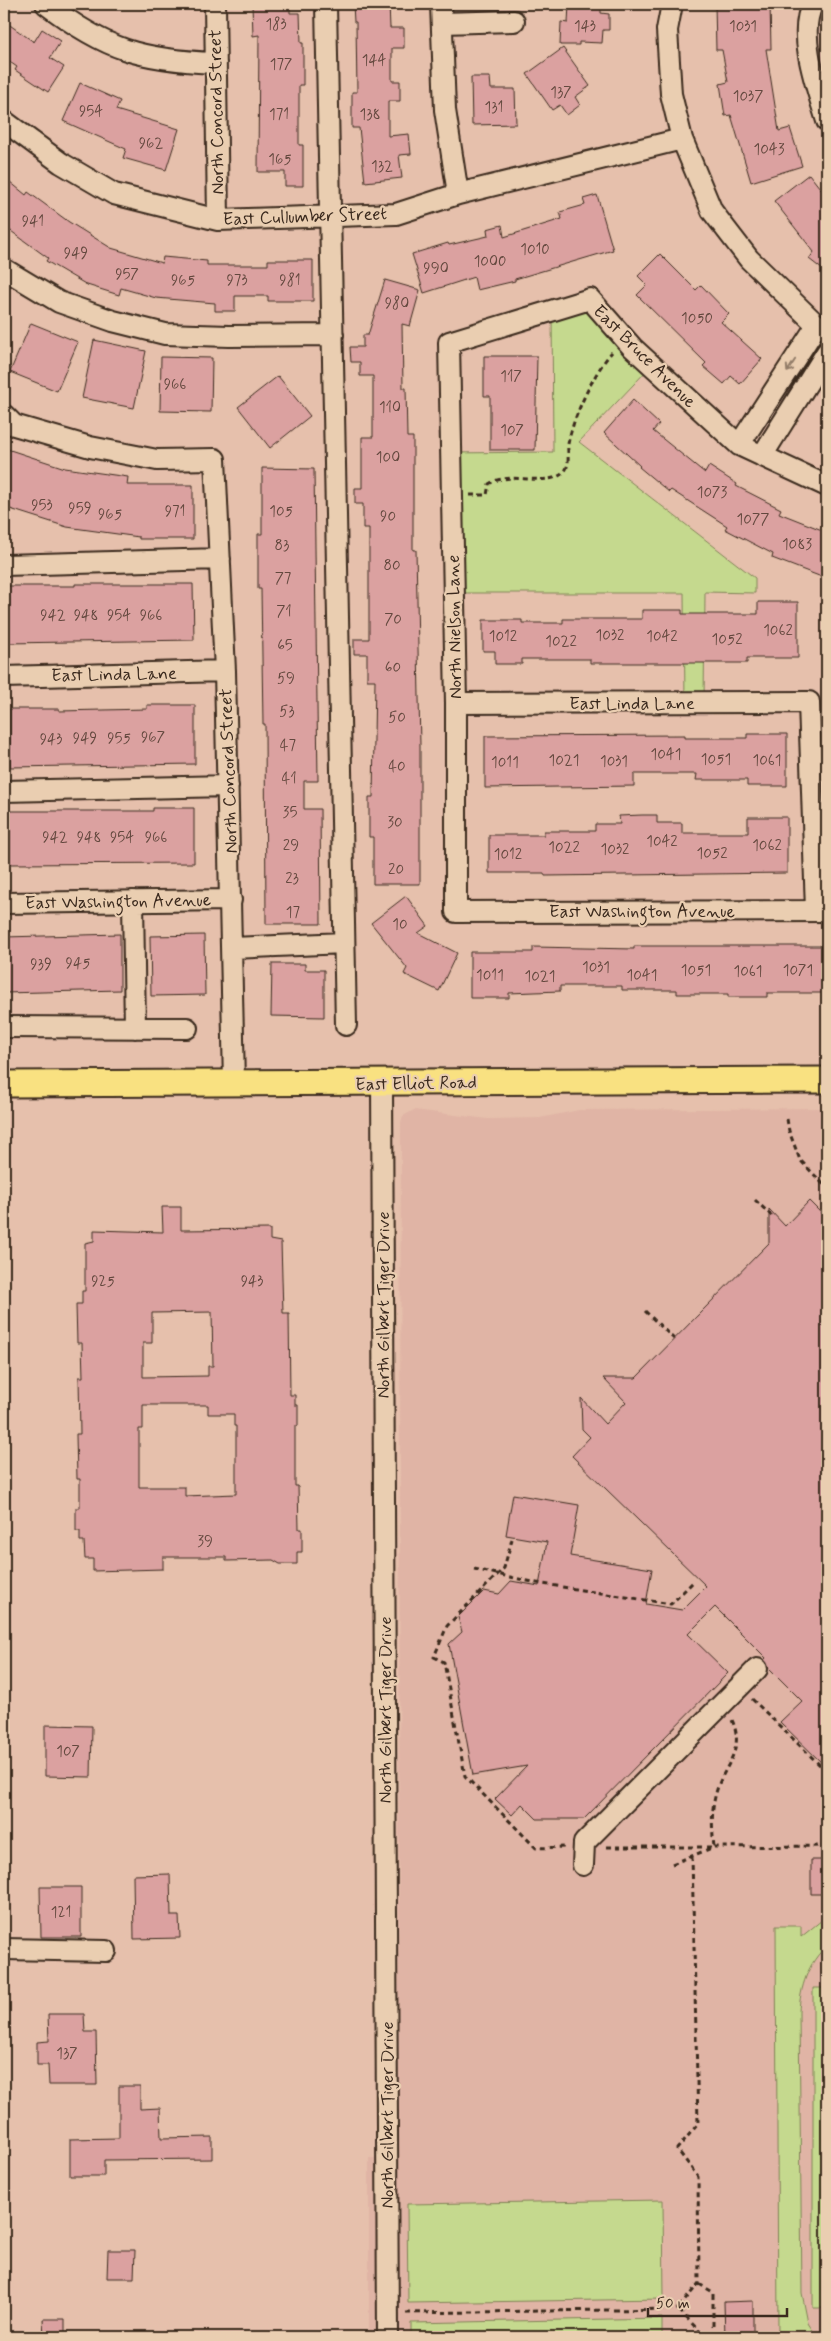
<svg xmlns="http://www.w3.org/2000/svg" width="831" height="2341" font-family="Mynerve,sans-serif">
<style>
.built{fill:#e0b4a5}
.green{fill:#c5d98e;stroke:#808256}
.building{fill:#dba1a0;stroke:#3b2a1e;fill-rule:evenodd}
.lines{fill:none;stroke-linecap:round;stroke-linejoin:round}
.minor-casing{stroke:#3b2a1e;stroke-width:24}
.major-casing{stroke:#3b2a1e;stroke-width:29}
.path{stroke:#3b2a1e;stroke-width:3;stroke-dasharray:5 4;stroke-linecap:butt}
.minor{stroke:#eaceb1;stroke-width:20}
.major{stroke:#f9e181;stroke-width:25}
.oneway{stroke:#927c68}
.labels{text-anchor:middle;stroke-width:4.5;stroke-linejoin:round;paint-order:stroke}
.number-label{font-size:15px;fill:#63483e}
.street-label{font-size:18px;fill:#3b2a1e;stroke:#eaceb1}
</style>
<rect width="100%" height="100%" fill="#e6c0ac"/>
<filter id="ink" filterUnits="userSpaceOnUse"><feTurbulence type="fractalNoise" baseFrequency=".02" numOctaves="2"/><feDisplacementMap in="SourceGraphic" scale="10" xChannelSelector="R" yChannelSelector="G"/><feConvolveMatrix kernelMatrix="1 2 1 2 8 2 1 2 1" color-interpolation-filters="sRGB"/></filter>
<g filter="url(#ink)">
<path class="built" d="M827 1108V2337H369V2158L398 2157 401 1122 403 1116 414 1110 488 1119 540 1118 579 1110Z"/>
<path class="green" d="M590 299 652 365 579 442 755 578V593L705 592 704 703H685L684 593H454L451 453 553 452 552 311Z
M827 1916V1946C808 1962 800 1988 799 2012L802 2293 808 2323 817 2337H778L776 1926H801V1937Z
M813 1988H827V2308H813Z
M663 2200 664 2299 408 2303 407 2204Z
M662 2318V2337H411V2323Z"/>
<path class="building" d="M252 4H290V13H300L301 43H303V85H299V145H303V186H285V172H258L259 35 253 36Z
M353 4H389L390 28H404V48H392V81H400V101H388V136L409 134 411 154 399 155 402 178 365 182 359 128H352V92H357L356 22H354Z
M569 4H601V13L609 14V30H603L602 43 579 42V45H560L561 22 568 23Z
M715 4H770L771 49H766L779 131 790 128 802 166 751 182 731 115 725 116 720 84 728 82 722 50H716Z
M4 21 34 42 42 29 61 41 50 58 64 67 48 92 15 70 17 67 4 58Z
M563 48 590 86 575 97 580 105 567 115 560 105 552 110 527 74Z
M471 77H490L491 89H515L516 124 472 125Z
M80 83 120 101 116 110 179 129 166 170 123 158 126 149 63 121Z
M809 174 827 197V273L809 259 814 252 774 201Z
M4 177 26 195 28 192 69 222 111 248 162 263 163 257 207 261V265H268V260H313V301H268V296H235V311H215V303L156 298 121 288 119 295 87 285 46 261 48 258 4 226Z
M597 195 613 250 515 279V281L477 290 474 277 424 293 412 254 448 243 449 245 488 236 487 229 502 225 504 237 562 219 560 212 585 205 583 199Z
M660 254 696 290 701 285 729 314 721 322 762 359 740 384 731 376 724 384 703 366 706 363 637 295 647 285 638 276Z
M385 280 420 290 410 326 402 324 403 388H406L407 437H413V550H416L420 746V884H373V837H369V797H373L375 680H367V654H354V639H369V528H363V504H355V488H362V437H373V376H360V362H351L350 347H363V335H368Z
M31 323 78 342 57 391 10 372Z
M94 340 146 351 134 408 82 398Z
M484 356H537L535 450H490V396H484Z
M161 357 212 358 211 412 160 411Z
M278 376 310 416 270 448 238 407Z
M633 400 659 424 653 431 705 473 709 466 737 484 736 486 781 509 779 513 827 532V579L772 558 773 554 725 529 727 526 671 490 669 492 639 467 640 466 604 433Z
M4 448 65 468 128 477 127 485H193V539H139V537L67 527 4 507Z
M262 468 314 469 318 781H304V809H320L321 924H266L265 724H263L261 589H258V534H262Z
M75 584H193L194 640 7 643V586H75Z
M758 602H798V658H747V663H590V659H522V664H495V651H483V620H522V623H563V619H642V610H682V614H758Z
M147 705H195V764L10 767V709H59V711L147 709Z
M747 734H787V786H747V780H696L697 774H634V786L485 788V736L685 735V738H747Z
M153 808H194V863L10 864V811H153Z
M642 815H657V823H682V833H748V817H787V873L545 876 544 873H489V835H544V831H595V824H620L619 816Z
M406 896 428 926 418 933 457 953 439 991 404 974 407 968 371 923Z
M120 934V990L4 993V937Z
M204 935 205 995 151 996 150 936Z
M634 946H827V993H767V997H728V994H677V990H622V986H560V991L509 993V998H470V952H533V947L634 949Z
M272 964H305V970H324V1017L271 1016Z
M809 1201 827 1219V1768L780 1722 802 1701 769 1668 764 1660 766 1658 715 1607 688 1634 728 1673 584 1819H537L522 1804 512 1815 495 1799 527 1766 473 1775 449 1644 462 1632 458 1617 484 1591 499 1594 511 1581 539 1586 547 1542 506 1535 513 1494 579 1505 570 1556 652 1569 646 1604 682 1610 706 1586 572 1456 590 1437 582 1429 581 1398 605 1424 626 1402 603 1378H636L769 1243V1209L785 1226Z
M162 1207H181V1230L270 1229V1240L281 1242 283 1313H289L290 1395H295V1405H298V1426H295V1486H298L299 1529H302V1552H297V1564H280L273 1560 226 1561V1557H163V1569L93 1571V1559H85L84 1541H80V1531H76V1508H80V1479H77L76 1434H80L79 1377H83L82 1343H77L76 1304H82V1291H85V1243L94 1241V1230L163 1232ZM212 1312 213 1366H208V1376L143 1377V1343H152V1313ZM143 1405H208V1414H234V1426H236V1494L185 1496V1487H139V1429H143Z
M45 1725 92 1726 91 1777 45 1776Z
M811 1860H827V1894H811Z
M170 1874 171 1916H179L180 1938 134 1939 133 1875Z
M40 1887H81V1937H41Z
M48 2014H84L85 2032H96L97 2085H49L48 2065H37V2042L49 2041Z
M119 2086H140V2109L160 2108 161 2138 212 2137V2159L104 2160V2176H70V2139L119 2138Z
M108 2250H135L134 2278H107Z
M753 2301V2337H725L724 2302Z
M43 2319H65V2337H44Z"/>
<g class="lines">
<defs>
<path id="minor" d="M46 4C106 50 141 60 216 63
M215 4 218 220
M326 4 346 1025
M441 4 445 110 458 194
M672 4 667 30 671 94 682 139 712 211 749 259 817 325 827 329
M813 4C796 33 818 91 827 121
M442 23 514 21
M4 121 61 163 114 194 218 220 396 214 458 194 682 139
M4 269 59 302 113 321 165 334 229 336 333 335
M4 415 14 425 90 447 157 460 215 459 225 671 234 1083
M739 445 817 325
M762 456 827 352
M827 486 739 445 632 347 590 299 449 342 456 703V912L827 911
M4 565 220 559
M4 677 225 671
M456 703 809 702 816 911
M4 791 228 786
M133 901 135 1028
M4 903 231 900
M232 948 344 943
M4 1027 187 1028
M382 1083 388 2337
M583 1865 584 1843 757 1669
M4 1949 106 1951"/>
<path id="major" d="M4 1084 827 1080"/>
</defs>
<use href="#minor" class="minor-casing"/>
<use href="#major" class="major-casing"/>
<path class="path" d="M470 495H487L489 484C509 470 547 488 563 473 571 466 567 454 568 444 573 417 594 372 612 352
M787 1119 789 1131 800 1160 827 1188
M755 1200 773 1217
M645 1311 674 1339
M512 1539 504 1568 447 1626 434 1657 444 1662 465 1776 536 1848 566 1847
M474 1569 537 1583 671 1604 694 1581
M752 1699 827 1772
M607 1847H714C712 1829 711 1810 716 1793 723 1765 746 1751 732 1720
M692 1856 698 2124 677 2149 698 2177 699 2283 678 2309 705 2337
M672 1864 714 1847 827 1846
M699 2284 713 2292V2337
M406 2313 678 2309"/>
<use href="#minor" class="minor"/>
<use href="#major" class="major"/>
</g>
<defs><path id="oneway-shaft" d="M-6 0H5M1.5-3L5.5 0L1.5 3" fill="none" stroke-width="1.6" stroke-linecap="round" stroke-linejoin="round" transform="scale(1.25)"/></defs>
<use class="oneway" href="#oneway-shaft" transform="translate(791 366) rotate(123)"/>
</g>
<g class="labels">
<g class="number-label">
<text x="276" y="29">183</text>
<text x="585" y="31">143</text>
<text x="743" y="31">1031</text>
<text x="374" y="65">144</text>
<text x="281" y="69">177</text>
<text x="561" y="97">137</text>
<text x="748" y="101">1037</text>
<text x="494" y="112">131</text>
<text x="91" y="116">954</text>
<text x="279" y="119">171</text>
<text x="370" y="119">138</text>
<text x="151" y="148">962</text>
<text x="769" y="154">1043</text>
<text x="280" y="164">165</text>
<text x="382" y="171">132</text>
<text x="33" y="226">941</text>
<text x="535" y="254">1010</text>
<text x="76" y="258">949</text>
<text x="490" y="266">1000</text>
<text x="436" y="273">990</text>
<text x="127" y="279">957</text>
<text x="183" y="285">965</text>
<text x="237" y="285">973</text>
<text x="290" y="285">981</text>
<text x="397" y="308">980</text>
<text x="697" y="323">1050</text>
<text x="511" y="381">117</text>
<text x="175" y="389">966</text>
<text x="390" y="412">110</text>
<text x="512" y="435">107</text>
<text x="388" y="462">100</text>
<text x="712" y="497">1073</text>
<text x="42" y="510">953</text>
<text x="80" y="513">959</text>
<text x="175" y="516">971</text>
<text x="281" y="516">105</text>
<text x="110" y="519">965</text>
<text x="388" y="521">90</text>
<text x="753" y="524">1077</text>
<text x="797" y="549">1083</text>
<text x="282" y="550">83</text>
<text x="392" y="570">80</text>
<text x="283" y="583">77</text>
<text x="284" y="616">71</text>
<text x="53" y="620">942</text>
<text x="86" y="620">948</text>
<text x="119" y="620">954</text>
<text x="151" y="620">966</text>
<text x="393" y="624">70</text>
<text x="778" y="635">1062</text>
<text x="610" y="640">1032</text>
<text x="503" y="641">1012</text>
<text x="662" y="641">1042</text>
<text x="727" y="644">1052</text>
<text x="561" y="646">1022</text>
<text x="285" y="650">65</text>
<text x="393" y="672">60</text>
<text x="286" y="683">59</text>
<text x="287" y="716">53</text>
<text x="397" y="722">50</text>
<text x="153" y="742">967</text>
<text x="85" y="743">949</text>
<text x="119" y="743">955</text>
<text x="51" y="744">943</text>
<text x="288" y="750">47</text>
<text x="666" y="759">1041</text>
<text x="716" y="764">1051</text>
<text x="564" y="765">1021</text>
<text x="767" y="765">1061</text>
<text x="614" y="766">1031</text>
<text x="505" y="767">1011</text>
<text x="397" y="771">40</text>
<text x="289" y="783">41</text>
<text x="290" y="817">35</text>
<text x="395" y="827">30</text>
<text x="55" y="842">942</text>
<text x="89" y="842">948</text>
<text x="122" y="842">954</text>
<text x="156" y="842">966</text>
<text x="662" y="846">1042</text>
<text x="291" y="850">29</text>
<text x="767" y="850">1062</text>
<text x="564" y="852">1022</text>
<text x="615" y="854">1032</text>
<text x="712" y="858">1052</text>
<text x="508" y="859">1012</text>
<text x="396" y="874">20</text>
<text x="292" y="883">23</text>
<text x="293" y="917">17</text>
<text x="400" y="929">10</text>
<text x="78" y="968">945</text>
<text x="41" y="969">939</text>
<text x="596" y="972">1031</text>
<text x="696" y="975">1051</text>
<text x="798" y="975">1071</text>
<text x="748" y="976">1061</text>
<text x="490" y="980">1011</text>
<text x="642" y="980">1041</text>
<text x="540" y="981">1021</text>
<text x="103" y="1286">925</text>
<text x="252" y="1286">943</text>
<text x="205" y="1546">39</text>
<text x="68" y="1756">107</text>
<text x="61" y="1917">121</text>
<text x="67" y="2058">137</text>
</g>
<g class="street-label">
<text transform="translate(216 112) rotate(-91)" y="6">North Concord Street</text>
<text transform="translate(305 216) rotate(-2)" y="6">East Cullumber Street</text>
<text transform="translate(645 356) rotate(45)" y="6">East Bruce Avenue</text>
<text transform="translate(454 627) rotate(-91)" y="6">North Nielson Lane</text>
<text transform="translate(114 674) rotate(-1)" y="6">East Linda Lane</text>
<text x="632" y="709">East Linda Lane</text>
<text transform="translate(228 771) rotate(-92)" y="6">North Concord Street</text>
<text transform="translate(118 901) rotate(-1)" y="6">East Washington Avenue</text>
<text x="642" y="917">East Washington Avenue</text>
<text transform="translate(416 1083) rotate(-1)" y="6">East Elliot Road</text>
<text transform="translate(383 1305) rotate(-90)" y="6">North Gilbert Tiger Drive</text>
<text transform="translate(385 1710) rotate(-90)" y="6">North Gilbert Tiger Drive</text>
<text transform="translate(387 2115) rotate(-90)" y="6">North Gilbert Tiger Drive</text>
</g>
</g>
<rect width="831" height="2341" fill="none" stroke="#eaceb1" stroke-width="20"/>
<rect x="10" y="10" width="811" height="2321" fill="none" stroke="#3b2a1e" stroke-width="2" filter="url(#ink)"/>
<path d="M648 2308v8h139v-8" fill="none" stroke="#3b2a1e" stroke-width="2.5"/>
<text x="656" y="2308" font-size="15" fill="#3b2a1e" stroke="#eaceb1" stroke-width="4" paint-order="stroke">50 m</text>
</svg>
